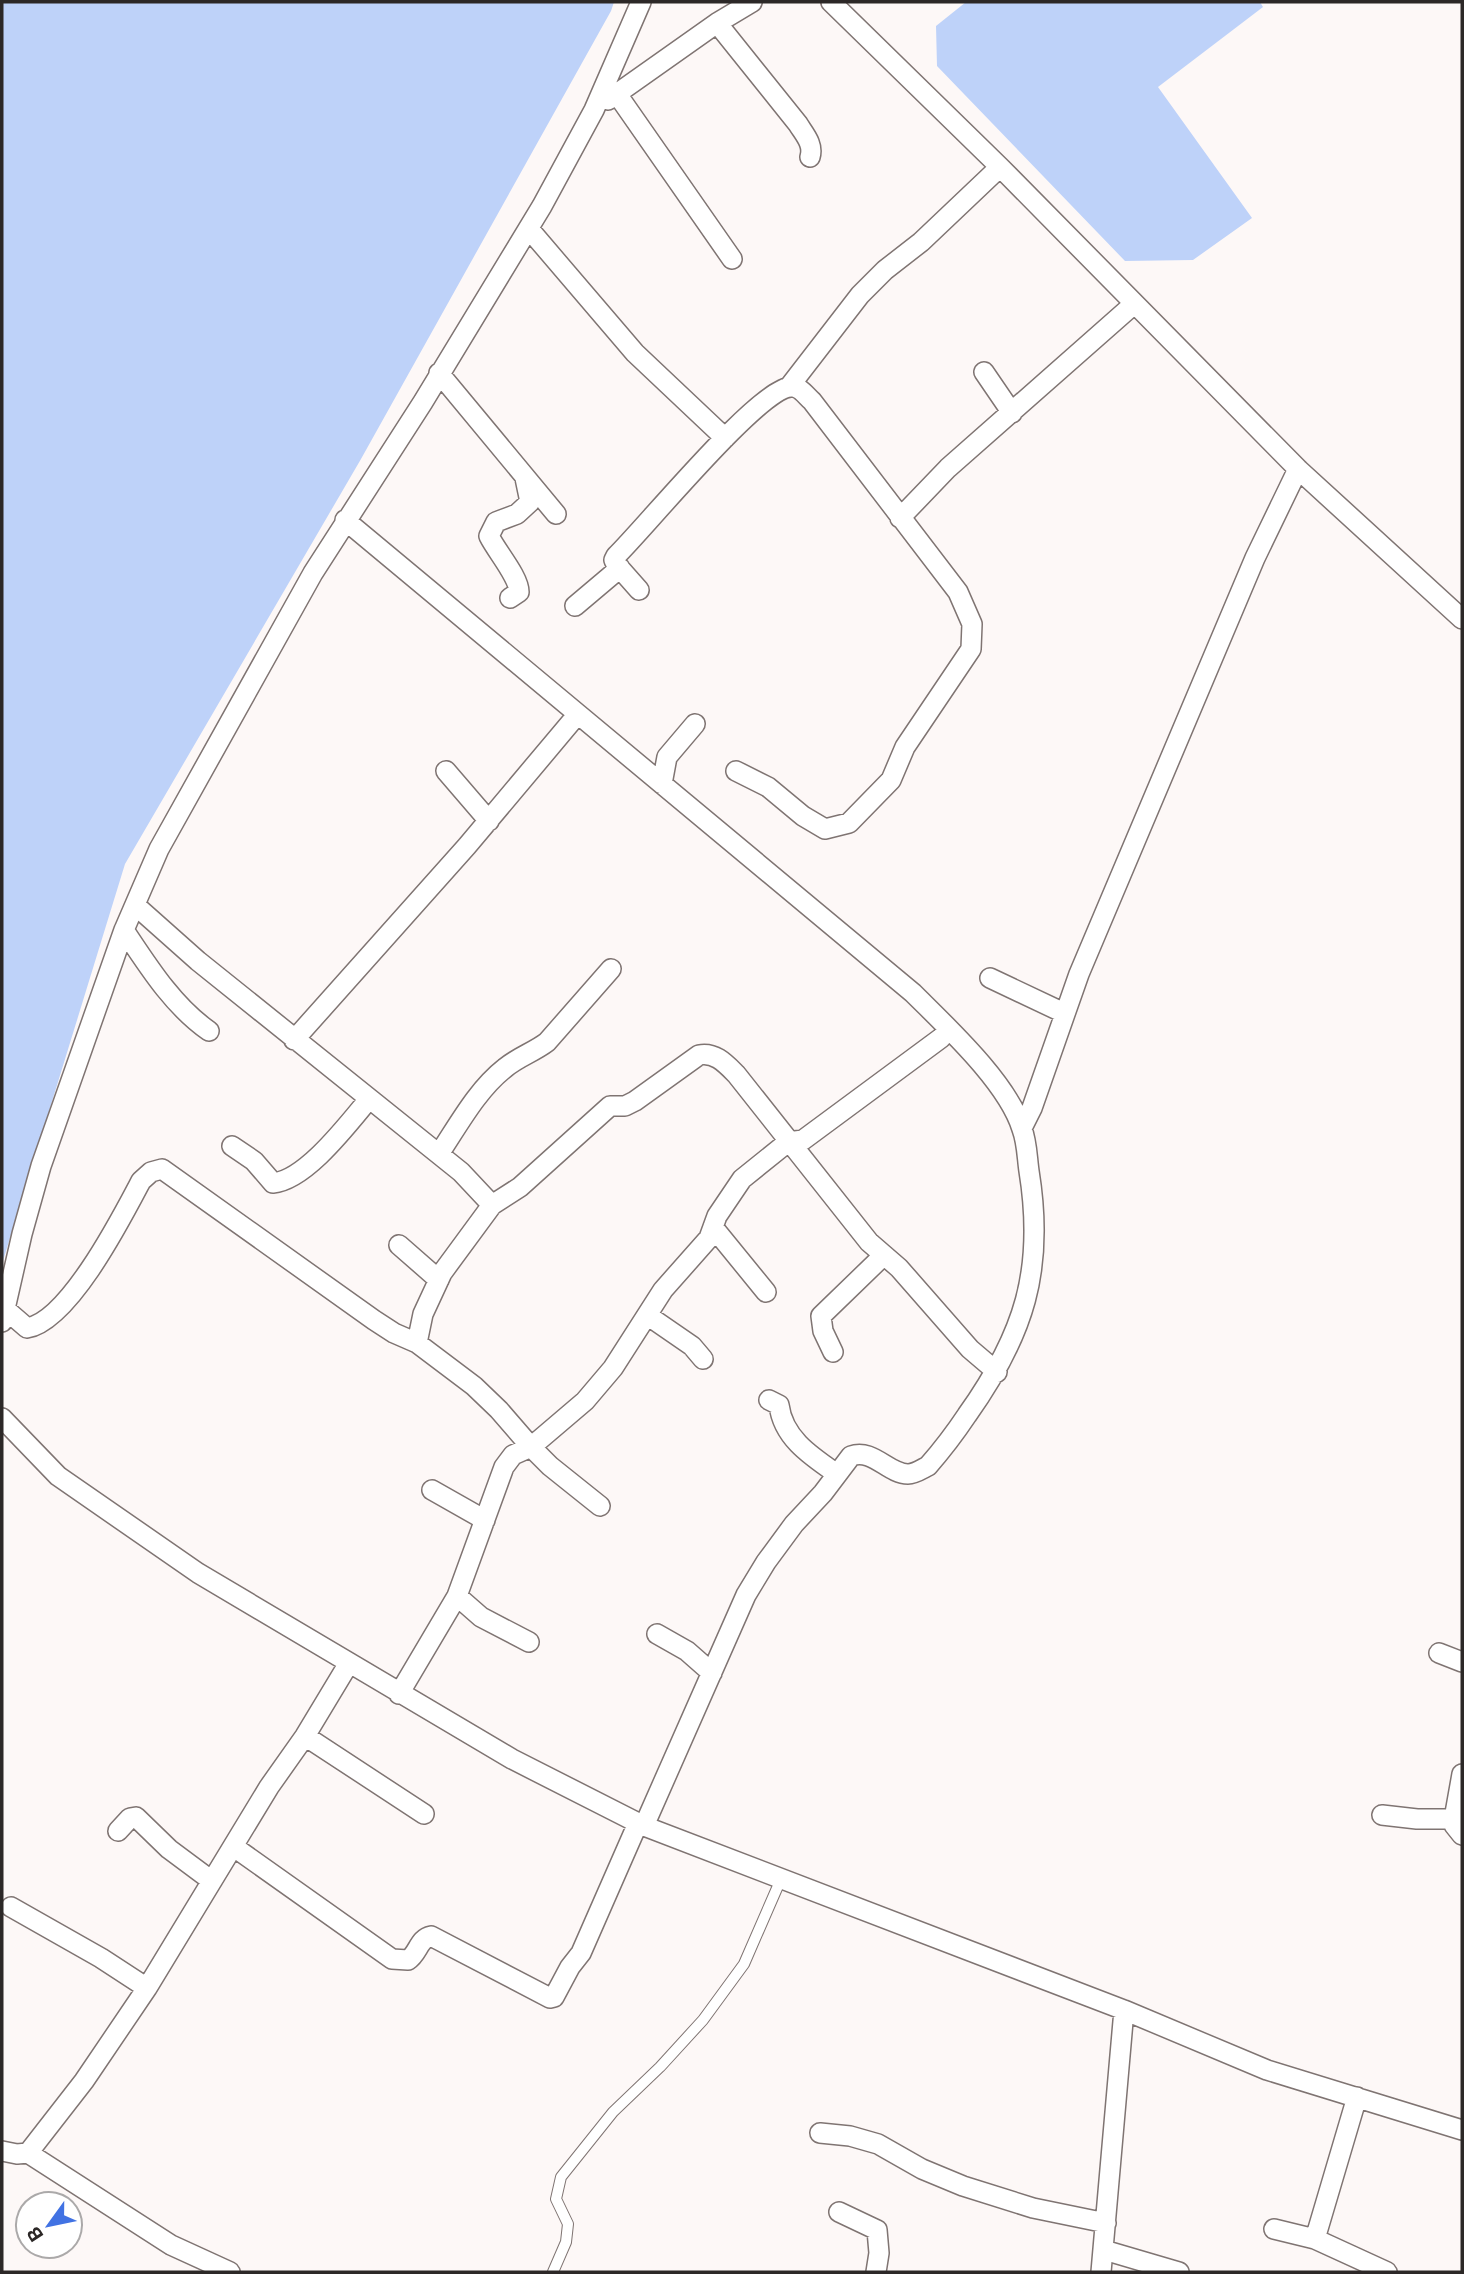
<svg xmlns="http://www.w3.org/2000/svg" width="1464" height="2274" font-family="'Public Sans',sans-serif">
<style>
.water{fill:#bed2f9}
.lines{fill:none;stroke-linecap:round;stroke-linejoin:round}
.service-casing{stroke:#7f7472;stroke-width:12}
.minor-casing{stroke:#7f7472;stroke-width:22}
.service{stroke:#fff;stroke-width:10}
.minor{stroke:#fff;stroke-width:19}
</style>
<rect width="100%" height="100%" fill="#fdf8f7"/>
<path class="water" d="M2 2H614L611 11 361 459 125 864 2 1264Z
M966 2H1260L1263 7 1158 87 1252 218 1193 260 1125 261 937 66 936 26Z"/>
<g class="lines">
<defs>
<path id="service" d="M553 2272 566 2242 568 2224 556 2199 561 2177 613 2112 660 2067 703 2020 744 1964 781 1879"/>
<path id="minor" d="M831 2 1000 167 1298 469 1462 619
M717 23 798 124C804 134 814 144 810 157
M617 94 732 259
M608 100 717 23 752 2
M529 229 635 353 725 438
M984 372 1012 413
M439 373 556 514
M789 387 860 295 885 270 921 242 1000 167
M900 518 948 468 1134 304
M345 520 913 993C947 1027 1008 1083 1022 1129 1027 1142 1027 1157 1029 1171 1045 1270 1024 1335 967 1415 955 1433 942 1450 928 1466 922 1469 915 1474 908 1474 888 1474 873 1448 851 1456L823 1493 794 1524 766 1562 746 1595 644 1826
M639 590 616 564 614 560 616 556C645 528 759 388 791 387 800 386 806 396 812 401L958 592 972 624 971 649 905 747 891 780 849 823 825 829 803 816 768 787 736 771
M510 598 519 592C519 577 497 552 489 536L496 522 517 514 530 502 525 478
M575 606 620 568
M446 771 489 821
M662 784 667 757 695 724
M135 905 198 961 461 1172 492 1205
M124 930C148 966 173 1006 209 1031
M990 978 1064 1013
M294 1040 467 846 577 715
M1022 1128 1032 1108 1079 974 1255 558 1298 469
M232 1146 254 1161 273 1183C306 1180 348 1124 369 1099
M439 1154C459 1124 477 1090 505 1068 518 1057 534 1052 547 1042L611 969
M713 1227 766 1292
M399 1245 439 1280
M5 1309 27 1328C69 1321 122 1217 141 1181L151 1172 162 1169 374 1320 394 1333 417 1343 474 1386 499 1410 531 1447 585 1401 613 1368 663 1290 709 1238 717 1216 742 1179 788 1142 803 1140 941 1038 949 1029
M647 1315 692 1346 703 1359
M2 1322 22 1234 41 1166 124 930 159 849 313 573 423 402 542 206 594 110 641 2
M417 1343 423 1314 442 1273 492 1205 520 1187 610 1106H625L635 1101 699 1055C715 1052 725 1063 736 1074L869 1242 899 1268 970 1349 997 1372
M833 1352 823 1331 821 1316 884 1255
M769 1400 779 1405C783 1438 811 1456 837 1474
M2 1418 58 1476 198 1573 512 1759 644 1826 1124 2010 1267 2070 1462 2130
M432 1490 485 1520
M457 1596 481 1617 529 1642
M657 1634 687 1651 712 1673
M1439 1653 1462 1662
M399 1694 457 1596 504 1467 513 1455 531 1447 550 1466 600 1506
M305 1736 424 1814
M1462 1774 1454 1819V1825L1462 1835
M1382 1815 1417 1819H1454
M118 1831 130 1818 136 1817 169 1849 212 1881
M234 1847 392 1959 408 1960C418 1954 419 1938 431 1936L550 1998 554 1997 570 1967 581 1953 638 1823
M11 1907 101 1958 147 1988
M820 2133 850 2136 878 2144 922 2169 963 2186 1033 2208 1106 2223
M2 2151 17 2154 28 2153 171 2245 230 2272
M28 2153 84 2081 147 1988 269 1787 305 1736 349 1663
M839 2212 877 2230 879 2253 876 2272
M1274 2229 1315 2239 1387 2272
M1315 2239 1357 2097
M1104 2250 1179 2272
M1101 2272 1124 2010"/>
</defs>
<use href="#service" class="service-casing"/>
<use href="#minor" class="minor-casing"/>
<use href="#service" class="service"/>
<use href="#minor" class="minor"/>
</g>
<rect width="1464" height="2274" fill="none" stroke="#2c2827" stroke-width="7"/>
<g transform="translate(49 2225) rotate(237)"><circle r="33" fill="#ffffff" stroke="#aba9a9" stroke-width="2"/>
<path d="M0-5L12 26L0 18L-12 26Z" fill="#4172e3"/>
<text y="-10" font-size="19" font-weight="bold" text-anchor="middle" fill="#2c2827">B</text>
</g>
</svg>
